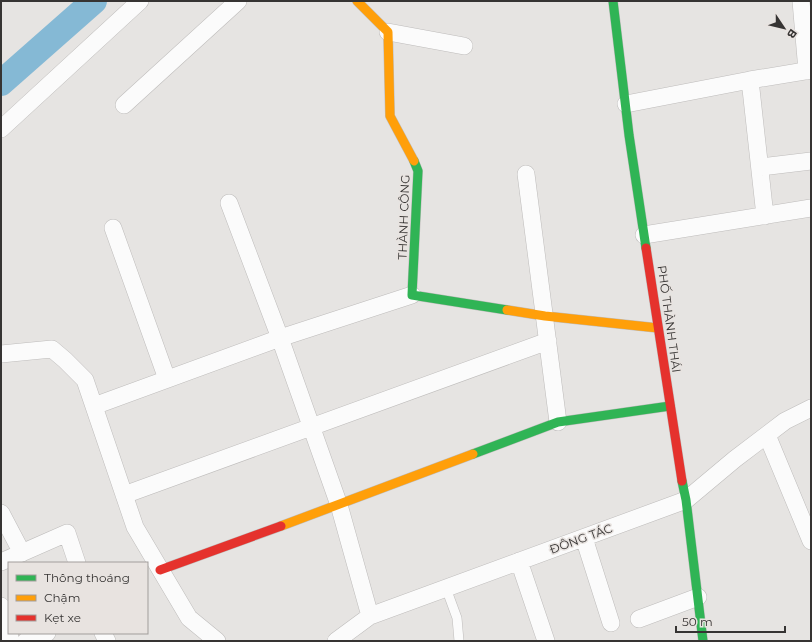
<svg xmlns="http://www.w3.org/2000/svg" width="812" height="642" font-family="Montserrat,sans-serif">
<style>
.lines{fill:none;stroke-linecap:round;stroke-linejoin:round}
.river{stroke:#85b9d5;stroke-width:26}
.lane-casing{stroke:#bebcbb;stroke-width:10}
.street-casing{stroke:#bebcbb;stroke-width:18}
.fast-casing{stroke:#bebcbb;stroke-width:10}
.slow-casing{stroke:#bebcbb;stroke-width:10}
.jam-casing{stroke:#bebcbb;stroke-width:10}
.lane{stroke:#fbfbfb;stroke-width:9}
.street{stroke:#fbfbfb;stroke-width:17}
.fast{stroke:#30b455;stroke-width:9}
.slow{stroke:#ff9f0a;stroke-width:9}
.jam{stroke:#e5322d;stroke-width:9}
.labels{text-anchor:middle;stroke-width:3;stroke-linejoin:round;paint-order:stroke}
.street-label{font-size:12px;fill:#363433;stroke:#e8e3e0}
</style>
<rect width="100%" height="100%" fill="#e6e4e2"/>
<g class="lines">
<path class="river" d="M1 83 94 1"/>
<defs>
<path id="lane" d="M446 588 457 618 459 641"/>
<path id="street" d="M801 1 807 71
M388 32 464 46
M750 80 765 216
M626 104 750 80 811 70
M124 105 238 1
M1 129 140 1
M761 167 811 161
M526 174 558 422
M229 203 280 338 339 505 370 616
M113 228 167 379
M644 235 811 208
M1 354 52 349 65 360 85 380 135 527 189 618 217 641
M94 406 280 338 412 295
M767 435 811 541
M124 495 548 341
M1 513 22 553
M584 538 611 623
M519 561 546 641
M1 562 67 533 77 563
M1 606 11 641
M639 619 698 597
M103 633 107 641
M26 641 47 633
M336 641 370 616 686 500 735 459 785 421 811 408"/>
<path id="fast" d="M613 1 629 135 646 248
M414 161 418 171 412 295 507 310
M473 454 558 422 670 406
M682 481 686 500 703 641"/>
<path id="slow" d="M357 1 388 32 390 116 414 161
M507 310 545 316 658 328
M281 526 473 454"/>
<path id="jam" d="M646 248 682 481
M160 570 281 526"/>
</defs>
<use href="#lane" class="lane-casing"/>
<use href="#street" class="street-casing"/>
<use href="#fast" class="fast-casing"/>
<use href="#slow" class="slow-casing"/>
<use href="#jam" class="jam-casing"/>
<use href="#lane" class="lane"/>
<use href="#street" class="street"/>
<use href="#fast" class="fast"/>
<use href="#slow" class="slow"/>
<use href="#jam" class="jam"/>
</g>
<g class="labels">
<g class="street-label">
<text transform="translate(404 217) rotate(-88)" y="4">THÀNH CÔNG</text>
<text transform="translate(669 319) rotate(82)" y="4">PHỐ THÀNH THÁI</text>
<text transform="translate(581 539) rotate(-20)" y="4">ĐÔNG TÁC</text>
</g>
</g>
<rect width="812" height="642" fill="none" stroke="#363433" stroke-width="4"/>
<rect x="8" y="562" width="140" height="72" fill="#e8e3e0" stroke="#a19d9b"/>
<rect x="16" y="575" width="20" height="6" fill="#30b455" stroke="#a19d9b"/>
<text x="44" y="582" font-size="12" fill="#363433">Thông thoáng</text>
<rect x="16" y="595" width="20" height="6" fill="#ff9f0a" stroke="#a19d9b"/>
<text x="44" y="602" font-size="12" fill="#363433">Chậm</text>
<rect x="16" y="615" width="20" height="6" fill="#e5322d" stroke="#a19d9b"/>
<text x="44" y="622" font-size="12" fill="#363433">Kẹt xe</text>
<g transform="translate(784 28) rotate(125)" stroke="#e8e3e0" stroke-width="3" paint-order="stroke">
<path d="M0-3L7 15L0 10L-7 15Z" fill="#363433"/>
<text y="-6" font-size="11" font-weight="bold" text-anchor="middle" fill="#363433">B</text>
</g>
<path d="M676 626v6h109v-6" fill="none" stroke="#363433" stroke-width="2"/>
<text x="682" y="626" font-size="12" fill="#363433" stroke="#e8e3e0" stroke-width="3" paint-order="stroke">50 m</text>
</svg>
